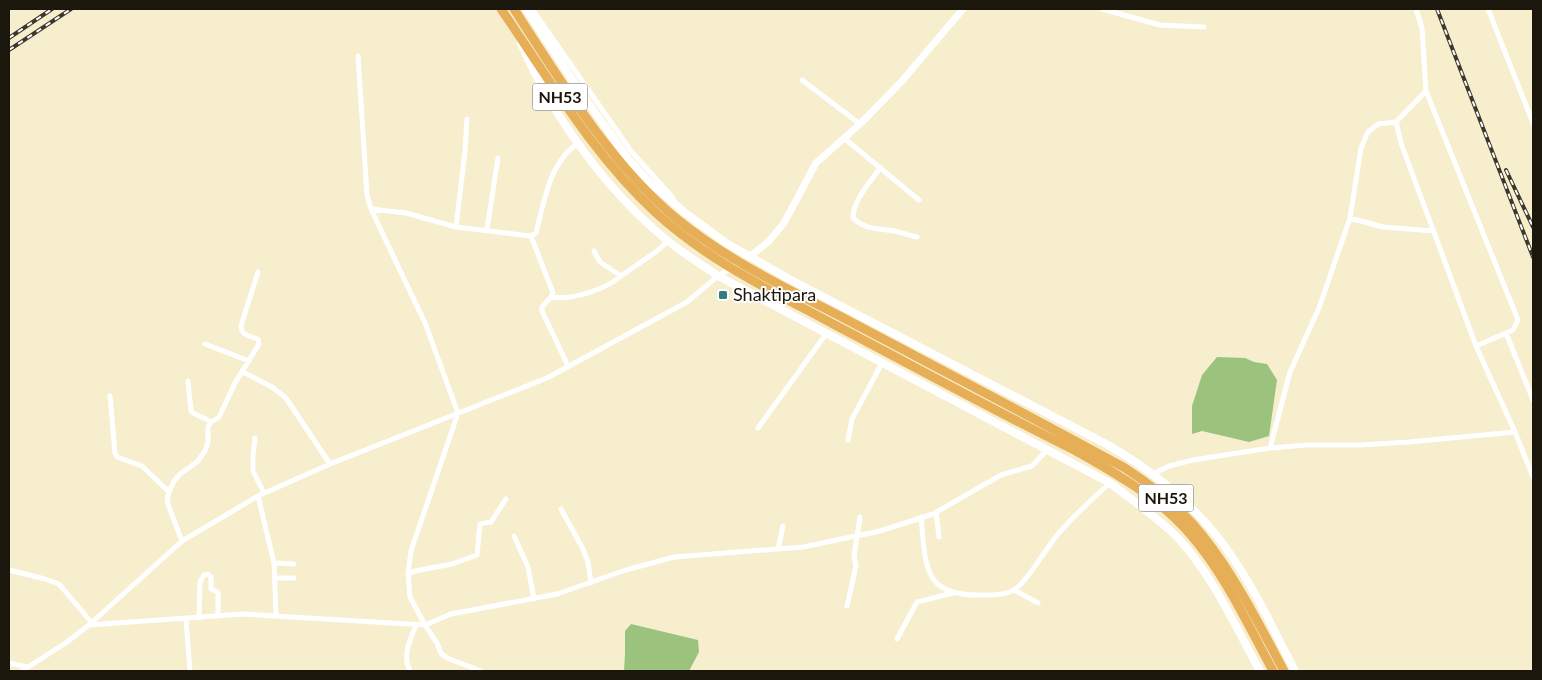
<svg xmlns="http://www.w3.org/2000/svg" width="1542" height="680" font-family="Lato,sans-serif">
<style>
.water{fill:#9bc37e}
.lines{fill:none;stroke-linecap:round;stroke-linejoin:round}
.minor{stroke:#fff;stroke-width:5}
.tertiary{stroke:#fff;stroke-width:7}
.secondary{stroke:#fff;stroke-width:8}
.trunk{stroke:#e6af57;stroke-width:9}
.rail-casing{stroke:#3d382a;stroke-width:4}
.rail{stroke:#fff;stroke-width:2;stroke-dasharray:5.5;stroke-linecap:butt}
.poi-dot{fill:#347d7a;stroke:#fff;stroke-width:2}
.labels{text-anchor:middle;stroke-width:4;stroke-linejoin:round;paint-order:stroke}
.shield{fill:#fff;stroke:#5f5d55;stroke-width:1}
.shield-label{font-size:16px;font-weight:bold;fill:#1b170c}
.poi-label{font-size:18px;fill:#1b170c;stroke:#fff;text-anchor:start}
</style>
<rect width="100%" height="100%" fill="#f7eece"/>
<path class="water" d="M1217 357 1245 358 1254 362 1267 364 1277 380 1269 436 1249 442 1202 431 1192 434V406L1202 375Z
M631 624 698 640 699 652 689 671H624L625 654V631Z"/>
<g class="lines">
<path class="minor" d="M532 9 631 151 673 198 675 203
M1102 9 1160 25 1204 27
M1416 9 1422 28 1426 91 1396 122 1401 143 1476 346 1515 432 1533 477
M1488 9 1533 123
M358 56 367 195 371 209 425 323 458 413 411 551 408 574 410 597 425 625 437 643 441 653 447 658 481 671
M802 80 860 124
M1426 91 1518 320 1513 330 1476 346
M844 138 919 200
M880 168C871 181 852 202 853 218 865 230 878 228 894 231 902 233 909 235 917 237
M371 209 406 213 456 227 531 236 536 233C544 202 550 160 579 143
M1350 218 1383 227 1433 231
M456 227 465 151 467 119
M487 229 498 158
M531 236 553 293 551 297 542 307V311L568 366
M594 251 600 262 621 276 657 251 668 241
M551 297C570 301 607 289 621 276
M1506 333 1533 400
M205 344 249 361
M243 372 272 387 286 398 330 464
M188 381 191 411C194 415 204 417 211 422
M110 396 115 453 117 457 142 466 169 492
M758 428 826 334
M255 438 253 455V471L264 493
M848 440 852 419 882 363
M1270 448 1290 372 1319 308 1350 218 1361 148 1368 132 1378 124 1396 122
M1153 474 1169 466 1193 460 1270 448 1307 445H1361L1409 442 1515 432
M258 496 274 563 276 616
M561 509 583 549 588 562 591 583
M936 512 939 537
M921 517C926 566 922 597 983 595 996 595 1009 595 1019 586 1034 571 1045 550 1058 534 1074 515 1092 499 1110 483
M514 536 528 567 534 599
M182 541 169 507 167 499 169 492 174 481 180 474 197 462 205 451 208 442V427L211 422 219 417 235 383 259 344 258 339C249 336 241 335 241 326L258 272
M778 549 783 526
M274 563 294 564
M9 570 45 579 59 584 92 623
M408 574 415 571 452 564 477 555 480 524 491 522 506 499
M275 578H294
M1014 590 1038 603
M847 606 856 566 854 556 860 517
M199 618 200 582 204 575 208 574 211 577V589L218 592V616
M186 619 190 671
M89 625 243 614 425 625 451 614 557 594 626 570 674 557 803 547 880 531 933 514 1001 475 1032 466 1047 450
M897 639 917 602 953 593
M9 663 27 667
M22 671 67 642 89 625 182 541 258 496 330 464 547 378 687 302 718 276 742 262
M410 671C402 656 410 640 416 625"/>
<path class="tertiary" d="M749 257 768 242 784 223 816 163 860 124 902 81 963 9"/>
<path class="secondary" d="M526 9 581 93 629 160 647 180 684 212 726 243 791 280 1108 445C1148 468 1187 499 1216 535 1249 576 1271 625 1295 671
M521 43C550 113 608 193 668 241 684 254 701 264 718 276L1110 483C1133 501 1157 517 1178 538 1213 576 1235 626 1260 671"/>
<path class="trunk" d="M501 9C549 79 593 155 656 213 710 262 772 291 835 325 915 367 995 411 1076 451 1117 474 1159 498 1190 534 1225 574 1248 625 1273 671
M514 9C560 80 611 165 677 219 726 259 782 286 838 315 934 366 1030 416 1125 468 1154 487 1182 509 1203 536 1235 576 1260 626 1284 671"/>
<defs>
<path id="rail" d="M1437 9 1533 257
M9 38 52 9
M9 50 71 9
M1506 170 1533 227"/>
</defs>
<use href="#rail" class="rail-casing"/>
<use href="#rail" class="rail"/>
</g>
<rect class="poi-dot" x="718" y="290" width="10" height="10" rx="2.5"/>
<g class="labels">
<g class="shield">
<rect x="532.5" y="83.5" width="55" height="27" rx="4"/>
<rect x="1138.5" y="484.5" width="55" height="27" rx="4"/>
</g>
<g class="shield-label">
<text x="560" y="103">NH53</text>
<text x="1166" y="504">NH53</text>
</g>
<g class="poi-label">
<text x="733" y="301">Shaktipara</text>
</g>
</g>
<rect width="1542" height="680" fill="none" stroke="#1b170c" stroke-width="20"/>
</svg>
